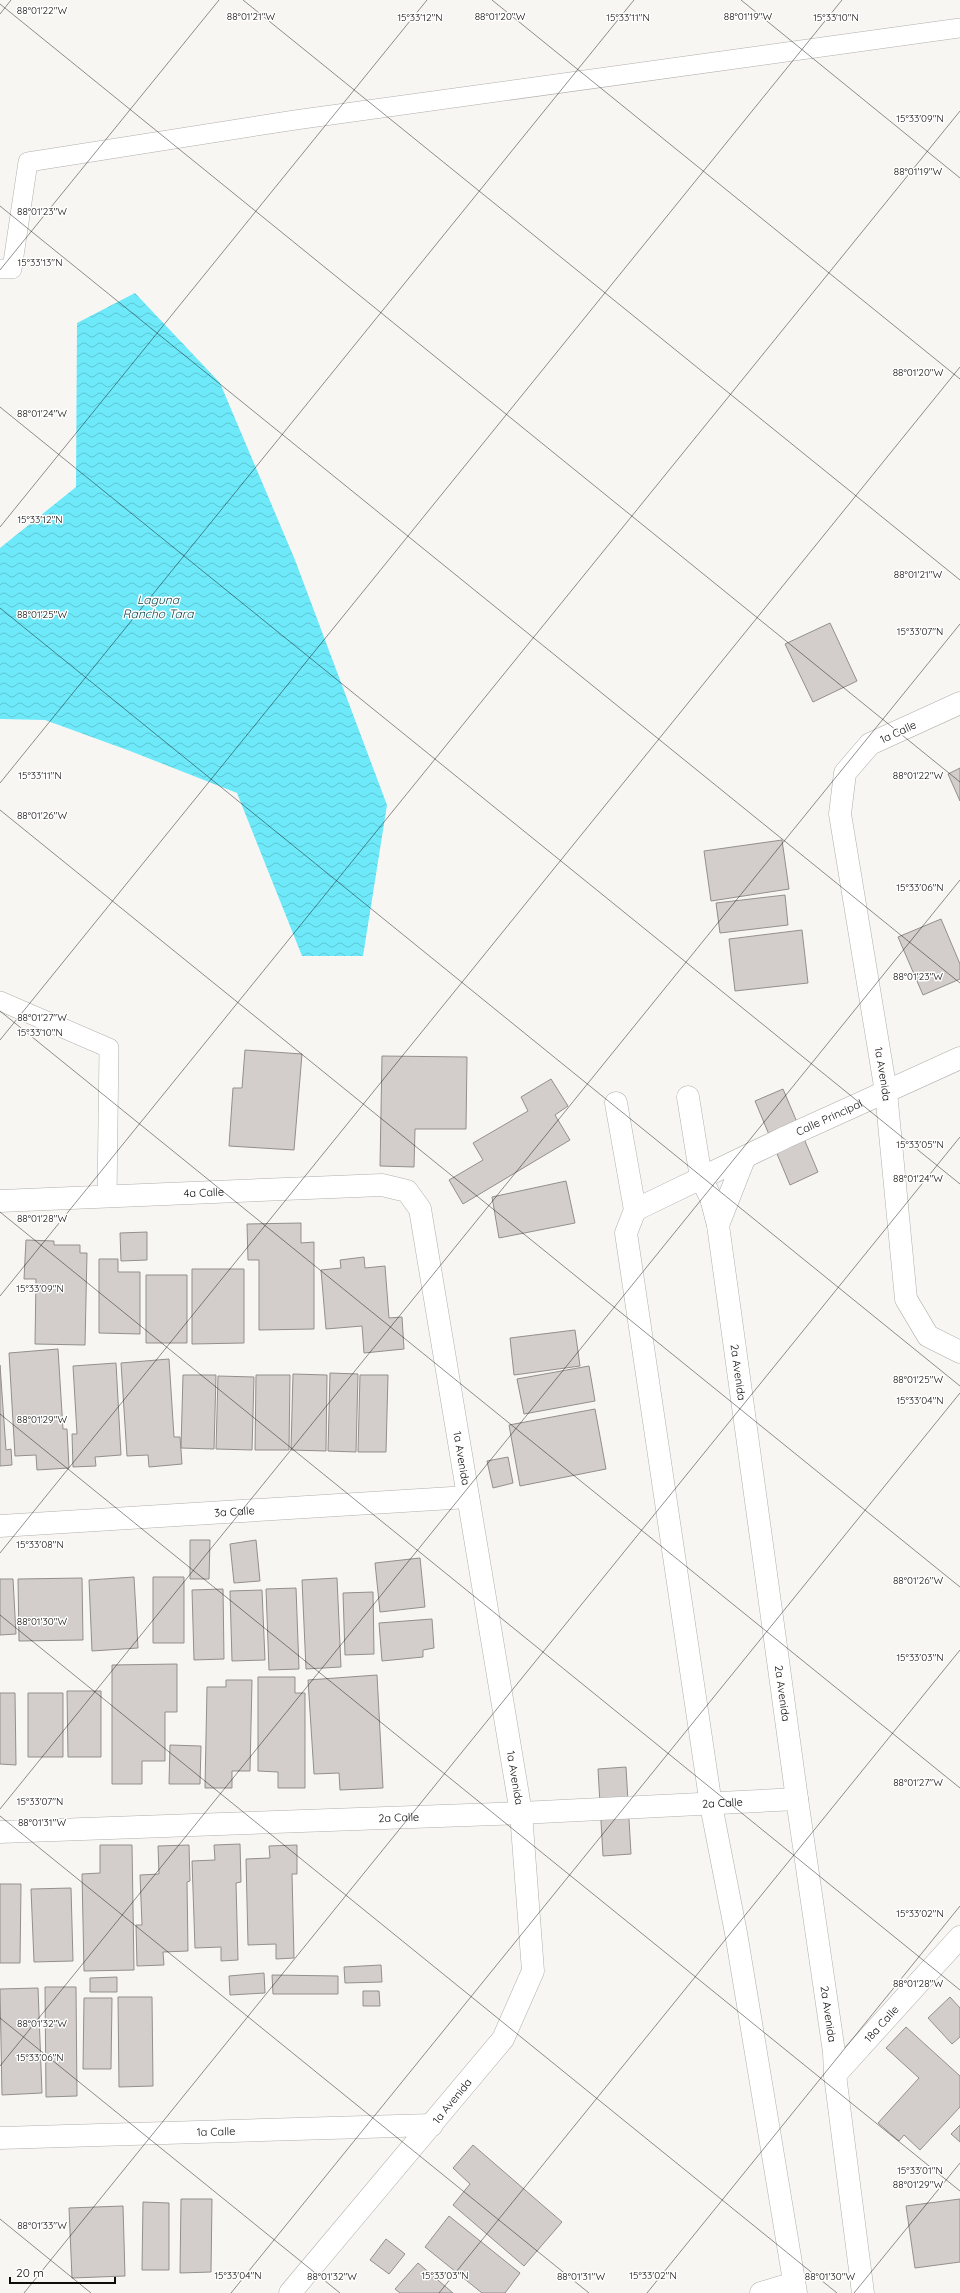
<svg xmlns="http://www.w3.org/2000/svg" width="960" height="2293" font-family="Quicksand,sans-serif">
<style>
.water{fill:url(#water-waves)}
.building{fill:#d3cecc;stroke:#938f8e}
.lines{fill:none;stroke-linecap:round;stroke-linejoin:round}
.lane-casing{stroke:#b1afac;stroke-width:20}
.street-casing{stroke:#b1afac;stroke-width:23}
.lane{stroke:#fff;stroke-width:19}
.street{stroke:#fff;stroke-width:22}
.ticks{fill:none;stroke:#0d0c0b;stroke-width:1;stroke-opacity:0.45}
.labels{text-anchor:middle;stroke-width:3;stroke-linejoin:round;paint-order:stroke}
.street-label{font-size:11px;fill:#0d0c0b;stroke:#fff}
.water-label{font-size:12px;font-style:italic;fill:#033f46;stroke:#fff}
.ticks-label{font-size:10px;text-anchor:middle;fill:#0d0c0b;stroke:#fff;stroke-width:3;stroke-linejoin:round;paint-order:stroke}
</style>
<defs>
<pattern id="water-waves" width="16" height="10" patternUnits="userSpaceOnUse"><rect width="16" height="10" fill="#6ee9f9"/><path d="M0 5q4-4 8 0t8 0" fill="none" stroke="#5ec7d4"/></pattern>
</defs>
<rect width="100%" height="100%" fill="#f8f6f2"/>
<path class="water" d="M135 293 220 383 295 560 387 805 363 956H302L237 793 130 751 45 720 0 719V548L76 487 77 323Z"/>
<path class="building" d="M830 623 857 681 813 702 785 644Z
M960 768V801L948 774Z
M782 840 789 889 711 901 704 851Z
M785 895 788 925 720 933 716 903Z
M941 919 960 964V979L923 995 898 937Z
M802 930 808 983 735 991 729 939Z
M245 1050 302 1054 294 1150 229 1146 233 1088H242Z
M382 1056 467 1057 466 1129H415L414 1167 380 1166Z
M551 1079 568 1106 555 1115 570 1140 463 1204 449 1180 483 1160 473 1143 528 1111 521 1097Z
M783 1089 818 1172 790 1185 755 1101Z
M566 1181 575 1223 499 1238 492 1197Z
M301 1223V1243L314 1242V1329L259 1330V1260H248L247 1224Z
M147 1232V1260L121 1261 120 1233Z
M26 1240 54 1241V1245H80V1253H87L85 1345 35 1344 36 1279H24Z
M364 1257 365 1268 385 1266 389 1318 402 1317 404 1349 364 1353 362 1326 326 1329 321 1270 341 1268 340 1260Z
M99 1259H118V1272H140V1334L99 1333Z
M192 1269H244V1343L192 1344Z
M146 1275H187V1343H146Z
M575 1330 580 1366 514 1375 510 1338Z
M58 1349 63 1429H67L69 1468 37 1470 36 1455 15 1456 9 1353Z
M169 1359 174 1437H180L182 1464 149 1467 148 1455 127 1456 121 1363Z
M116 1363 121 1455 95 1457 96 1466 73 1467 72 1434H77L73 1366Z
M0 1365 6 1450 11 1449 12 1465 0 1466Z
M589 1366 595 1401 524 1414 517 1379Z
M330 1373 358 1374 356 1452 328 1451Z
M293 1374 327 1375 326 1451 291 1450Z
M183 1375H216L214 1449 181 1448Z
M256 1375H290L289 1450H255Z
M360 1375H388L386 1452H358Z
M218 1376 254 1377 252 1450 216 1449Z
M595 1409 606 1469 520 1486 509 1425Z
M508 1457 513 1483 493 1488 487 1461Z
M190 1540H210L209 1579H190Z
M256 1540 260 1581 234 1583 230 1544Z
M420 1558 425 1607 380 1612 375 1563Z
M134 1577 138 1648 92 1651 89 1580Z
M153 1577H184V1643H153Z
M82 1578 83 1640 19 1641 18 1579Z
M337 1578 341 1667 306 1669 302 1580Z
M0 1579H13L16 1634 0 1635Z
M296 1588 299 1669 269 1670 266 1589Z
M223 1589 224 1659 194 1660 192 1590Z
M262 1590 265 1660 232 1661 230 1591Z
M373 1592 374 1654 345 1655 343 1593Z
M432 1619 434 1648 423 1650V1657L382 1661 379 1623Z
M177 1664V1712H165V1761H142V1784H112V1665Z
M377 1675 383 1788 340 1790 339 1773 314 1774 308 1680Z
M258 1677H295V1693H305V1788H278V1772L258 1771Z
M226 1680H252L250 1771H232V1788H205L207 1687H226Z
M67 1691H101V1757H68Z
M0 1693H15L16 1765 0 1764Z
M28 1693H63V1757H28Z
M170 1745 201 1746 200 1784H169Z
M626 1767 631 1854 603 1856 598 1769Z
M240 1844 241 1882 236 1883 238 1960 221 1961V1947L195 1948 192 1861 215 1860 214 1845Z
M100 1845H132L134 1970 84 1971 82 1874 100 1873Z
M189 1845 190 1881 187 1882 188 1951 163 1952 164 1965 137 1966 136 1925H142L140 1875 159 1874 158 1846Z
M297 1845V1874H292L294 1958 276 1959V1944L248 1945 246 1859 270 1858 269 1846Z
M0 1884H21L20 1963H0Z
M71 1888 73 1961 34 1962 31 1889Z
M381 1965 382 1982 345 1983 344 1967Z
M264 1973 265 1993 230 1995 229 1976Z
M272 1975 338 1976V1994H273Z
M117 1977V1992H90V1978Z
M45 1987H76L77 2096 46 2097Z
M38 1988 42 2093 2 2095 0 1989Z
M363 1991H379L380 2006H363Z
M118 1997H152L153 2086 119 2087Z
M950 1997 960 2008V2037L952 2044 928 2018Z
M84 1998H112L111 2069H83Z
M906 2027 960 2076V2107L920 2150 904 2135 899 2141 878 2123 919 2078 886 2048Z
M960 2125V2142L951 2134Z
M473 2145 562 2222 524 2266 453 2205 470 2184 453 2168Z
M181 2199H212L211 2272 180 2273Z
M960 2199V2262L915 2268 906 2206Z
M143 2202 169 2203V2270H142Z
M123 2206 125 2276 72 2278 69 2208Z
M449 2216 520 2273 505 2293H482L425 2247Z
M386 2239 405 2254 389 2274 370 2260Z
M418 2263 453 2293H400L395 2289Z"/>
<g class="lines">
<defs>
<path id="lane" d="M0 269H12L28 162 295 120 960 28
M0 1001 109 1048 107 1197"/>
<g id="street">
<path id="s1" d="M960 703 870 744 845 773 840 814 886 1092 906 1299 928 1336 960 1352"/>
<path id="s2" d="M688 1097 701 1178 711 1198 718 1225 797 1799 834 2052 835 2075 863 2293"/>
<path d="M616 1103 635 1210 626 1233 711 1805 736 1933 796 2293"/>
<path id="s3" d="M0 1201 382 1185 407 1191 420 1209 521 1813 533 1971 503 2039 290 2293"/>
<path id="s4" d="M635 1210 786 1137 960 1058"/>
<path d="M718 1225 744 1159"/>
<path id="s5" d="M0 1526 468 1497"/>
<path id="s6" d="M0 1832 521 1813 797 1799"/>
<path id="s7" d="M835 2075 960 1937"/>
<path id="s8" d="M0 2138 432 2125"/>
<path d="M761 2293 794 2283"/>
</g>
</defs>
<use href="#lane" class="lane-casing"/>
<use href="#street" class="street-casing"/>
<use href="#lane" class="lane"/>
<use href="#street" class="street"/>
</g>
<path class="ticks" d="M243 0 960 580M492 0 960 379M741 0 960 178M0 4 960 782M0 14 11 0M0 206 960 983M0 270 219 0M0 407 960 1184M0 527 427 0M0 608 960 1386M0 783 634 0M0 810 960 1587M0 1011 960 1788M0 1040 842 0M0 1212 960 1990M0 1296 960 111M0 1414 960 2191M0 1553 960 367M0 1615 837 2293M0 1809 960 624M0 1816 589 2293M0 2018 340 2293M0 2066 960 880M0 2219 91 2293M24 2293 960 1137M231 2293 960 1393M439 2293 960 1650M647 2293 960 1906M854 2293 960 2163"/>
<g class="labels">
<g class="street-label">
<text transform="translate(898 732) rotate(-25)" y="4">1a Calle</text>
<text dy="4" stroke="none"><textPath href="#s1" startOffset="442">1a Avenida</textPath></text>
<text dy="4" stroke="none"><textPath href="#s4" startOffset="215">Calle Principal</textPath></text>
<text dy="4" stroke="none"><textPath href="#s3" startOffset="204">4a Calle</textPath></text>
<text dy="4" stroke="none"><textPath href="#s2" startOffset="281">2a Avenida</textPath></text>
<text dy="4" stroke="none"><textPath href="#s3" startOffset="683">1a Avenida</textPath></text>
<text dy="4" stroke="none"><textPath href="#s5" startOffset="235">3a Calle</textPath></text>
<text dy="4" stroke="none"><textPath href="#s2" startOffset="605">2a Avenida</textPath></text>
<text dy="4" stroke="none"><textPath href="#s3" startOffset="1007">1a Avenida</textPath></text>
<text dy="4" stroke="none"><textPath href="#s6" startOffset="723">2a Calle</textPath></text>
<text dy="4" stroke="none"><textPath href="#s6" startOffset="399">2a Calle</textPath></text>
<text dy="4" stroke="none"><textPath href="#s2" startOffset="929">2a Avenida</textPath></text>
<text dy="4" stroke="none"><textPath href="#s7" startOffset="69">18a Calle</textPath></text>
<text transform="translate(452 2101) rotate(-51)" y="4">1a Avenida</text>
<text dy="4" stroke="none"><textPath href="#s8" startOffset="216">1a Calle</textPath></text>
</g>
<g class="water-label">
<text x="158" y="604">Laguna<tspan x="158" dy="14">Rancho Tara</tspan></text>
</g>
</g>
<g class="ticks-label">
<text x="42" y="14">88°01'22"W</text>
<text x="251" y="20">88°01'21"W</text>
<text x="500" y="20">88°01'20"W</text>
<text x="748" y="20">88°01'19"W</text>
<text x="420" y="21">15°33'12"N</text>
<text x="628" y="21">15°33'11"N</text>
<text x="836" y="21">15°33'10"N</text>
<text x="920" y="122">15°33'09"N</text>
<text x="918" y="175">88°01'19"W</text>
<text x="42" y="215">88°01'23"W</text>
<text x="40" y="266">15°33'13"N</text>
<text x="918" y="376">88°01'20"W</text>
<text x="42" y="417">88°01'24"W</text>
<text x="40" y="523">15°33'12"N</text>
<text x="918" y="578">88°01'21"W</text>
<text x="42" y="618">88°01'25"W</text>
<text x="920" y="635">15°33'07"N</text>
<text x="918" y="779">88°01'22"W</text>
<text x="40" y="779">15°33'11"N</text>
<text x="42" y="819">88°01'26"W</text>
<text x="920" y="891">15°33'06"N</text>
<text x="918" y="980">88°01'23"W</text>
<text x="42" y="1021">88°01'27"W</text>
<text x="40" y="1036">15°33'10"N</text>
<text x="920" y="1148">15°33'05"N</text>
<text x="918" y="1182">88°01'24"W</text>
<text x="42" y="1222">88°01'28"W</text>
<text x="40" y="1292">15°33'09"N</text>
<text x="918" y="1383">88°01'25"W</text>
<text x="920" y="1404">15°33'04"N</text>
<text x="42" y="1423">88°01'29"W</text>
<text x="40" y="1548">15°33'08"N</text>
<text x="918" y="1584">88°01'26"W</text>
<text x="42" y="1625">88°01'30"W</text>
<text x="920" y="1661">15°33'03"N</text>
<text x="918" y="1786">88°01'27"W</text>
<text x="40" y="1805">15°33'07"N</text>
<text x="42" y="1826">88°01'31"W</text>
<text x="920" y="1917">15°33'02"N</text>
<text x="918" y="1987">88°01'28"W</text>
<text x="42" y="2027">88°01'32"W</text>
<text x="40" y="2061">15°33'06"N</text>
<text x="920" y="2174">15°33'01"N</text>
<text x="918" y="2188">88°01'29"W</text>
<text x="42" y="2229">88°01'33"W</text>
<text x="238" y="2279">15°33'04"N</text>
<text x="445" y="2279">15°33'03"N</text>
<text x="653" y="2279">15°33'02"N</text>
<text x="332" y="2280">88°01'32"W</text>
<text x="581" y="2280">88°01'31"W</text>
<text x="830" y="2280">88°01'30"W</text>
</g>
<path d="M10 2277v6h105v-6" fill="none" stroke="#0d0c0b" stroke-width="2"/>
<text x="16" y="2277" font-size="12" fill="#0d0c0b" stroke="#ffffff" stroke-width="3" paint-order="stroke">20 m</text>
</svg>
